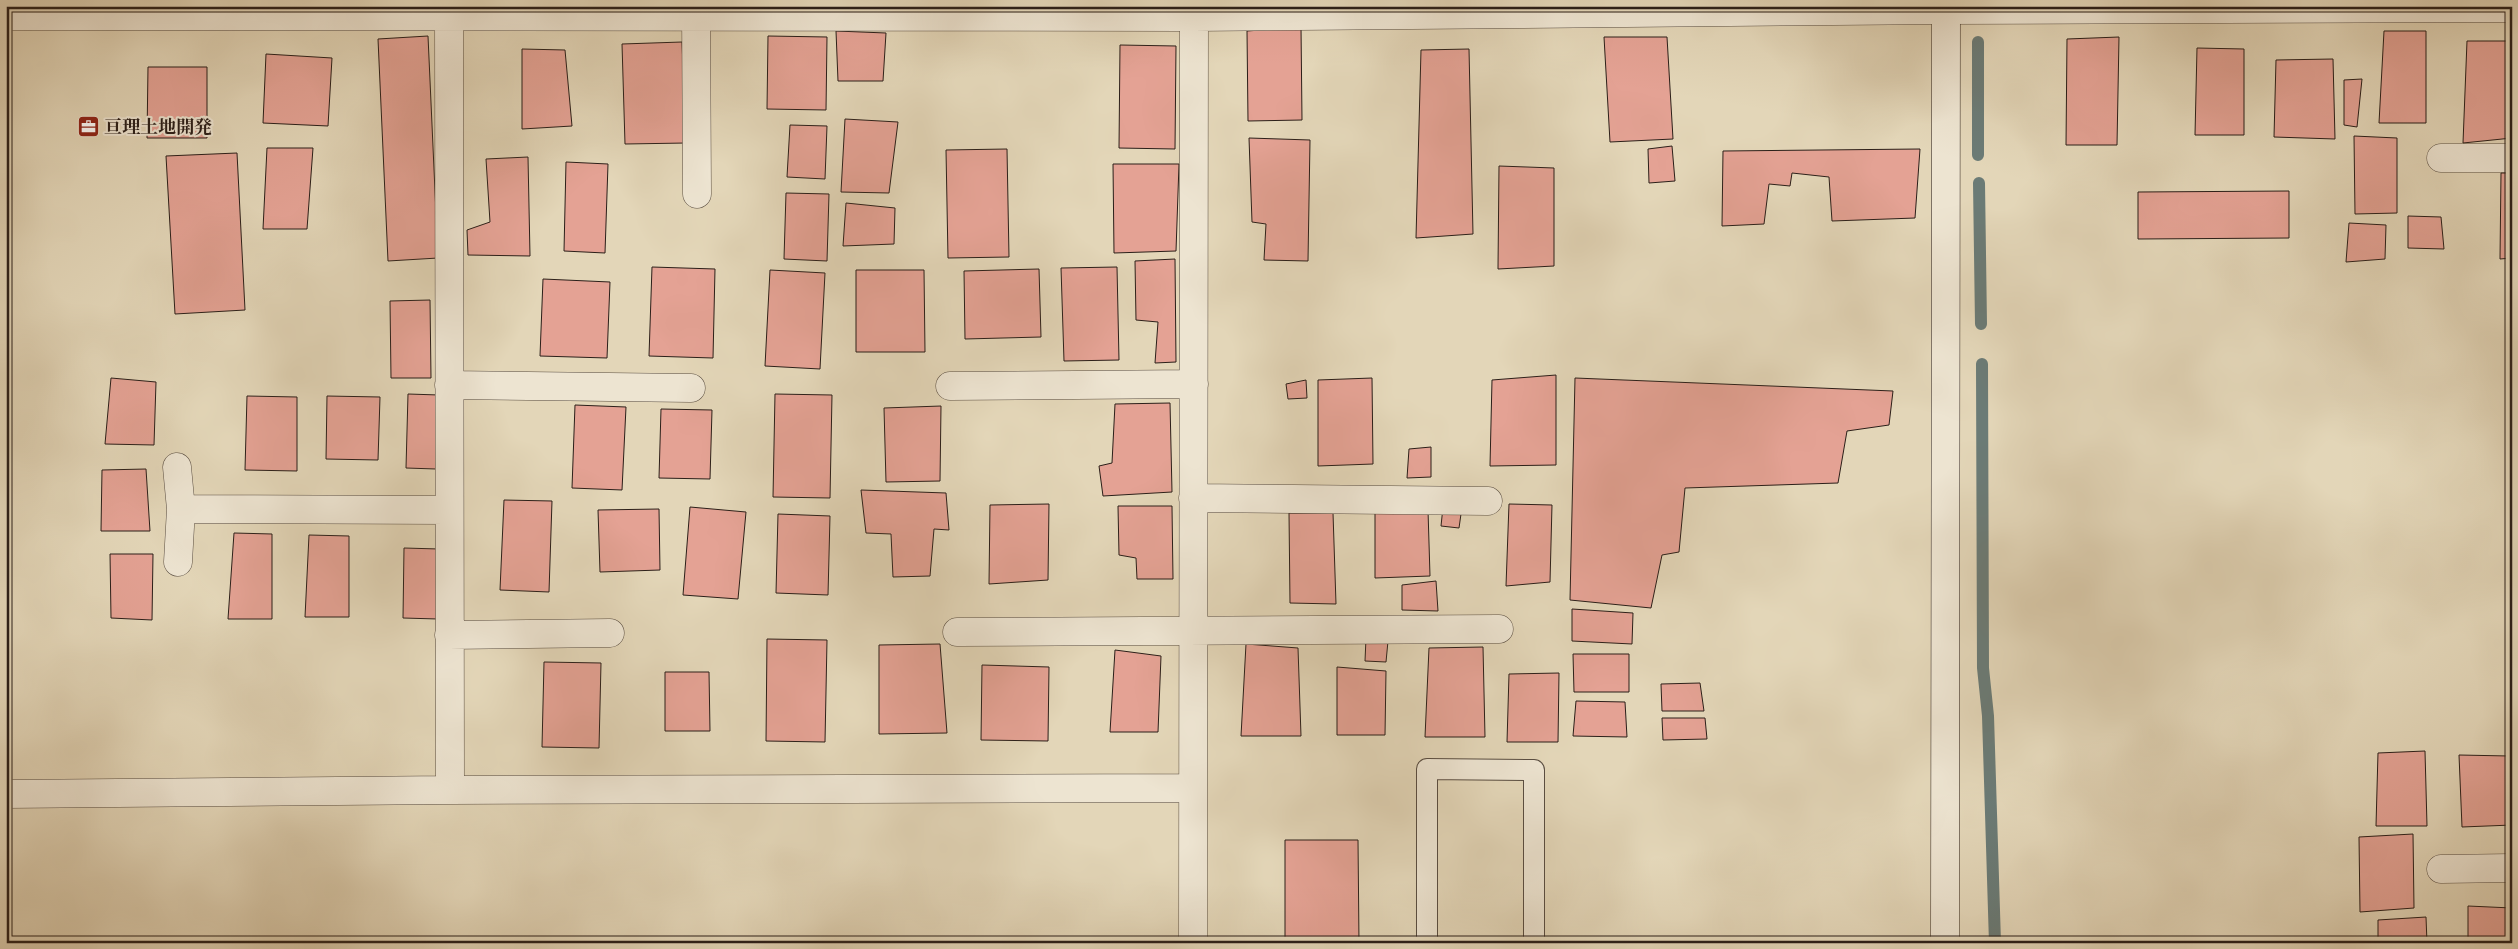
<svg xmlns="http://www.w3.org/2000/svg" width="2518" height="949" font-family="'Libre Bodoni','Noto Serif JP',serif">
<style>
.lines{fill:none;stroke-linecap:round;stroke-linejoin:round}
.stream{stroke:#6b7b76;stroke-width:12}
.building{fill:#e4a294;stroke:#2b1f19}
.lane-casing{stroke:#594d41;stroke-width:22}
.street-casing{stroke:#594d41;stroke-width:29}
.secondary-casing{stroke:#2b1f19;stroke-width:29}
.lane{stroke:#ede4d1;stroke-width:20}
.street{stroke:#ede4d1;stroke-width:28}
.secondary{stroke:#ede4d1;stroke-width:28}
.labels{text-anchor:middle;stroke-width:4;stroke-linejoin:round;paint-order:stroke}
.poi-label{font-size:18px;font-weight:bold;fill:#2b1f19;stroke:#ede4d1;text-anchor:start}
</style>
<rect width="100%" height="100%" fill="#e3d6b8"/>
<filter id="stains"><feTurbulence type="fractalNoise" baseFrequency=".004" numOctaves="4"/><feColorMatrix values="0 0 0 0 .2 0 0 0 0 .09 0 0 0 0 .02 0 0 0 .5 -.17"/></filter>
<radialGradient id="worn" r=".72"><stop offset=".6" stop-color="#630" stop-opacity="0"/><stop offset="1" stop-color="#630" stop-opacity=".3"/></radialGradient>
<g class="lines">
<path class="stream" d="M1978 42V155
M1979 183 1981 324
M1982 364 1983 668 1988 716 1995 943"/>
</g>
<path class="building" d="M1301 27 1302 120 1248 121 1247 31Z
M836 31 886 33 883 81H838Z
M2384 31H2426V123H2379Z
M428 36 438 258 388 261 378 39Z
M768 36 827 37 826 110 767 109Z
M1604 37H1667L1673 139 1610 142Z
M2119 37 2117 145H2066L2067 39Z
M2467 41H2512V138L2463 143Z
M682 42 686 143 625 144 622 44Z
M1120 45 1176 46 1175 149 1119 148Z
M2197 48 2244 49V135H2195Z
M522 49 565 50 572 126 522 129Z
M1469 49 1473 234 1416 238 1421 50Z
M266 54 332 58 328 126 263 123Z
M2333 59 2335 139 2274 137 2276 60Z
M148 67H207V138H147Z
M2362 79 2357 127 2344 125V80Z
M845 119 898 122 889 193 841 192Z
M790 125 827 126 825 179 787 177Z
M2354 136 2397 138V213L2355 214Z
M1249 138 1310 140 1308 261 1264 260 1266 224 1252 222Z
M1672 146 1675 181 1649 183 1648 149Z
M267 148H313L307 229H263Z
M1007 149 1009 257 948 258 946 150Z
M1920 149 1915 218 1832 221 1829 177 1792 173 1790 186 1769 184 1764 224 1722 226 1723 151Z
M237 153 245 310 175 314 166 156Z
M528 157 530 256 468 255 467 230 490 222 486 159Z
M566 162 608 164 605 253 564 251Z
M1113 164H1179L1176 251 1114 253Z
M1499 166 1554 168V266L1498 269Z
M2501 173H2512V258L2500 259Z
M2289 191V238L2138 239V192Z
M786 193 829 194 827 261 784 259Z
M846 203 895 208 894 244 843 246Z
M2408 216 2441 217 2444 249 2408 248Z
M2349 223 2386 225 2385 259 2346 262Z
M1175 259 1176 362 1155 363 1158 322 1136 320 1135 261Z
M652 267 715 269 713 358 649 356Z
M1117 267 1119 360 1064 361 1061 268Z
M1039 269 1041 337 965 339 964 271Z
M770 270 825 273 820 369 765 366Z
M856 270H924L925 352H856Z
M543 279 610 282 607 358 540 356Z
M430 300 431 378H391L390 301Z
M1556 375V465L1490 466 1492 380Z
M111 378 156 382 154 445 105 444Z
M1372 378 1373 464 1318 466V380Z
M1575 378 1893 391 1889 425 1847 431 1838 483 1685 488 1679 552 1662 555 1651 608 1570 600Z
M1306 380 1307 398 1288 399 1286 384Z
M408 394 439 395 436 469 406 468Z
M775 394 832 395 830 498 773 497Z
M247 396 297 397V471L245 470Z
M327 396 380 397 378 460 326 459Z
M1170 403 1172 492 1103 496 1099 466 1112 463 1115 404Z
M575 405 626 407 622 490 572 488Z
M941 406 940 481 886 482 884 408Z
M661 409 712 410 710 479 659 478Z
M1431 447V477L1407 478 1409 449Z
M146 469 150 531H101L102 470Z
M861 490 946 493 949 530 934 529 930 576 893 577 891 534 866 533Z
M504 500 552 501 549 592 500 590Z
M1049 504 1048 580 989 584 990 505Z
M1509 504 1552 505 1550 582 1506 586Z
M1118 506H1172L1173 579H1137L1136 558 1119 555Z
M690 507 746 512 738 599 683 595Z
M1443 507H1462L1459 528 1441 526Z
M659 509 660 570 600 572 598 510Z
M1428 510 1430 576 1375 578V512Z
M1289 513H1333L1336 604 1290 603Z
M778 514 830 516 828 595 776 593Z
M234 533 272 534V619H228Z
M309 535 349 536V617H305Z
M404 548 439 549 438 619 403 618Z
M110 554H153L152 620 111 618Z
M1436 581 1438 611 1402 610V585Z
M1572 609 1633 613 1632 644 1572 641Z
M1366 638 1388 641 1386 662 1365 661Z
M767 639 827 640 825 742 766 741Z
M940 644 947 733 879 734V645Z
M1246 644 1298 648 1301 736H1241Z
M1483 647 1485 737H1425L1429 648Z
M1115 650 1161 656 1158 732H1110Z
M1573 654H1629V692H1574Z
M544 662 601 663 599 748 542 747Z
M982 665 1049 667 1048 741 981 740Z
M1337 667 1386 671 1385 735H1337Z
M665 672H709L710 731H665Z
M1559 673 1558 742H1507L1509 674Z
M1700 683 1704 711H1662L1661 684Z
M1576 701 1625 702 1627 737 1573 736Z
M1662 718H1705L1707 739 1663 740Z
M2425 751 2427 826H2376L2378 753Z
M2459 755 2509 756 2512 825 2462 827Z
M2413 834 2414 908 2360 912 2359 837Z
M1285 840H1358L1359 943H1285Z
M2468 906 2512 908V943H2468Z
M2426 917 2427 943H2378V920Z"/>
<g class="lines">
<defs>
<path id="lane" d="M1427 943V769L1534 770V943"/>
<path id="street" d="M449 6 450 790 1193 788
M696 6 697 194
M6 16 1194 17 1946 10 2512 8
M2441 158H2512
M449 385 691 388
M950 386 1194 384
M177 467 181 509 178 562
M1193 498 1488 501
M181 509 449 510
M957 632 1499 629
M449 635 610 633
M6 794 450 790
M2441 869 2512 868
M1193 943 1194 6"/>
<path id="secondary" d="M1945 943 1946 6"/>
</defs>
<use href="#lane" class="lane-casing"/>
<use href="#street" class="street-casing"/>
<use href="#secondary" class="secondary-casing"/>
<use href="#lane" class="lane"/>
<use href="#street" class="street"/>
<use href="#secondary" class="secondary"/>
</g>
<defs>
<symbol id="office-square" viewBox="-11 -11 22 22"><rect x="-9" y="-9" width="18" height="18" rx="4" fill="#8f2418" stroke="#ede4d1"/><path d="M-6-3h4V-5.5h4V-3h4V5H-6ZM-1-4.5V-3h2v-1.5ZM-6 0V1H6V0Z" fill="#fff"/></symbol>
</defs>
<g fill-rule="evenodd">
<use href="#office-square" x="76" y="114" width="25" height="25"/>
</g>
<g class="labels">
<g class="poi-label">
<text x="104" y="133">亘理土地開発</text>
</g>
</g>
<rect width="2518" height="949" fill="none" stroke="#e3d6b8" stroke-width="25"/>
<rect x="8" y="8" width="2503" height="934" fill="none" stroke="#2b1f19" stroke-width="2.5"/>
<rect x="12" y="12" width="2493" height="924" fill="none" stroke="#2b1f19"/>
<rect width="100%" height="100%" filter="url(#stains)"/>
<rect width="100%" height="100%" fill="url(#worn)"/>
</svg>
